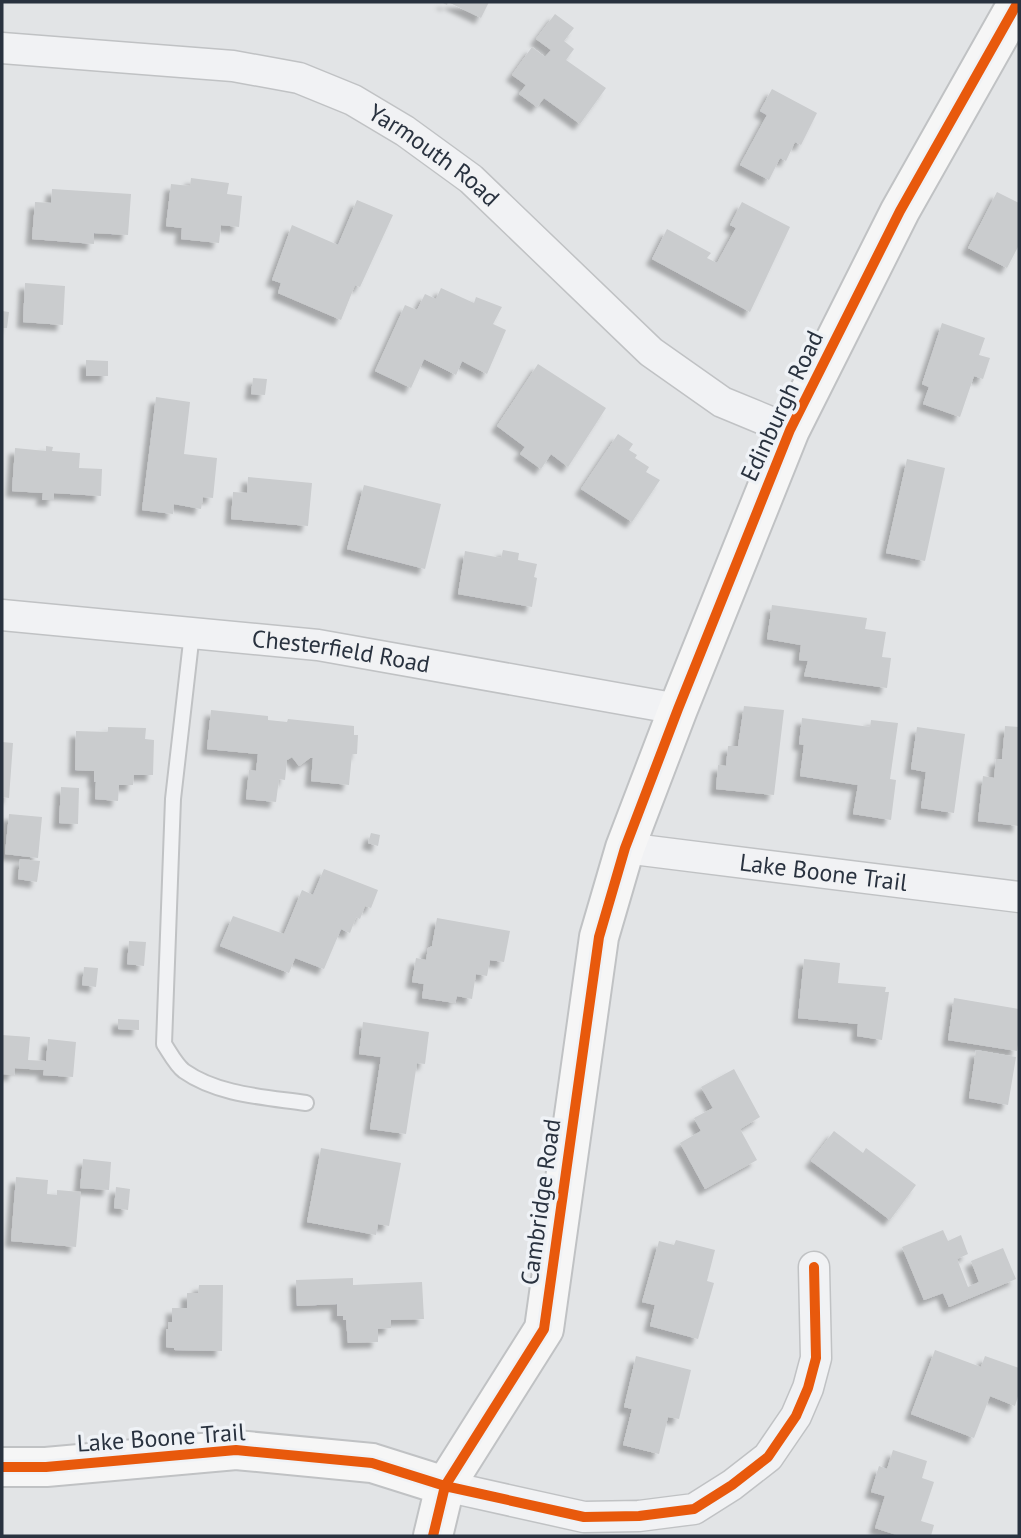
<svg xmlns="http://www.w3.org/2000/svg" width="1021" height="1538" font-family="'PT Sans',sans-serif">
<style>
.building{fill:#caccce;filter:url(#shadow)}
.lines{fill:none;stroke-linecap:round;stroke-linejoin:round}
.lane-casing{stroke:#c0c2c4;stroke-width:18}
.street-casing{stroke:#c0c2c4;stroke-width:33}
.secondary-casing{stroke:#c0c2c4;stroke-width:42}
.lane{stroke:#f1f2f4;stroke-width:14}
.street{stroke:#f1f2f4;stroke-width:30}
.secondary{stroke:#f6f6f6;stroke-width:38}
.cycleway-casing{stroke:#eff2f6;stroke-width:15}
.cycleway{stroke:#e8590c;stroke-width:10}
.labels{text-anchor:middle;stroke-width:7;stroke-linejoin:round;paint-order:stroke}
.street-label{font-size:24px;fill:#29323f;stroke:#eff2f6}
</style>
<defs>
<filter id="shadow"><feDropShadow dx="-6" dy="6" stdDeviation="2" flood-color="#0004"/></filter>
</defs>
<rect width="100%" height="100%" fill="#e2e4e6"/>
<path class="building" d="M441 2H489L481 18 448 2 447 5Z
M555 14 574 28 564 41 574 49 566 60 606 88 580 124 544 98 537 107 519 94 526 85 512 75 532 47 545 57 551 50 536 39Z
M772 89 817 113 801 145 795 142 786 161 780 158 769 180 740 165 767 115 760 111Z
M191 178 229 183 227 194 242 196 239 227 221 225 219 243 181 239 182 228 166 226 171 184 190 186Z
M52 189 131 194 128 235 94 233V244L32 239 35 202 51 203Z
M997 192 1019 203V245L1007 268 968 248Z
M357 200 393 215 360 287 355 285 341 320 278 293 281 283 272 280 292 225 338 245Z
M742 202 790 227 750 312 652 259 667 229 711 253 707 258 717 263 736 228 730 225Z
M25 283 65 286 63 325 23 322Z
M441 288 474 303 476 297 502 307 493 324 506 330 487 374 462 361 456 375 424 359 411 388 375 371 405 305 417 310 425 294 436 299Z
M2 311 9 312 7 328H2Z
M942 323 985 338 979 355 990 358 983 379 974 376 960 417 923 404 929 387 922 384Z
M86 360 108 361V376H86Z
M538 364 606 408 568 467 551 454 541 469 520 454 525 447 497 426Z
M253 378 267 379 265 395 251 394Z
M156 397 190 402 184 454 217 458 213 498 203 497 201 509 174 504 173 514 142 510Z
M618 434 633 444 629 450 637 455 635 458 649 467 646 472 660 480 632 522 581 489Z
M46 446 53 447 52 451 80 453 79 468 102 469 101 496 54 493V500H42L43 493 12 491 15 448 46 451Z
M907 459 945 468 925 561 886 553Z
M248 477 312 483 308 526 231 519 233 492 247 493Z
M364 485 441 504 425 569 347 549Z
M503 550 519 553 518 560 537 564 534 577 537 578 532 607 458 594 465 551 501 558Z
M772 605 867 618 865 629 886 632 882 657 891 658 887 688 804 676 808 661 799 660 801 645 767 639Z
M744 706 784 710 774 795 716 789 718 765 726 766 728 746H738Z
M211 710 268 716V720L287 722 288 719 354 726V735H358L357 754H352L349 785 311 781 313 758H310L299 766 292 757 287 760 285 780 279 779 276 802 246 799 249 770 256 771 258 754 207 749Z
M802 718 870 727 871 720 898 723 890 779 896 780 891 820 853 814 858 785 800 776 804 745 799 744Z
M1005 726 1019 727V826L978 821 983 776 994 778 996 759H1002Z
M108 727 146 728 145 739 154 740 153 775H134L133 785H119L118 801 95 799 96 782H94V771L75 770 76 731 108 732Z
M917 727 965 734 954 813 921 808 926 772 911 769Z
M2 742 13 743 9 798 2 797Z
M61 787 79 788 78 824 59 823Z
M9 814 42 817 38 858 5 854Z
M371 833 380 835 378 846 368 843Z
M20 859 40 861 37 882 18 879Z
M324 869 378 890 371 908 365 906 360 919 356 917 350 933 341 929 324 969 295 958 289 973 220 946 233 916 284 934 302 890 313 895Z
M437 918 510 931 504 962 490 960 487 976 476 974 472 999 457 996 455 1003 422 998 424 984 412 982 416 958 426 960 428 948 432 946Z
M129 941 146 942 144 966 127 964Z
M804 959 840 963 838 983 886 987 885 992H889L882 1040 857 1036 858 1024 798 1018Z
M84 967 98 968 96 987 82 985Z
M954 998 1019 1009V1038L1017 1051 948 1040Z
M118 1019 139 1020V1030L118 1029Z
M363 1022 429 1032 425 1064 417 1063 406 1134 370 1129 381 1057 359 1054Z
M2 1035 30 1037 28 1060 46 1061 48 1039 76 1042 73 1077 43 1075 44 1070 15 1068 14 1075 2 1074Z
M976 1050 1016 1057 1008 1105 969 1098Z
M734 1069 760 1117 740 1129 757 1160 705 1189 680 1143 701 1131 694 1118 713 1108 701 1087Z
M834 1131 863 1153 866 1148 916 1185 890 1220 811 1161Z
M321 1148 401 1163 389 1226 378 1224 376 1235 307 1222Z
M83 1159 111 1162 109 1190 80 1188Z
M16 1177 48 1180 47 1194 57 1195V1190L81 1192 76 1247 11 1241Z
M116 1187 130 1189 128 1210 114 1208Z
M943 1230 948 1241 961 1235 968 1254 957 1259 968 1287 979 1282 971 1261 1003 1248 1016 1279 949 1307 943 1293 924 1300 902 1247Z
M676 1240 715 1250 707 1281 714 1283 698 1339 650 1326 655 1305 642 1302 659 1241 674 1245Z
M353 1278V1285L422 1282 424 1319 391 1320V1328L378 1329V1342L348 1343 346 1320H343V1316H337V1304L297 1306 296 1280Z
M199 1285H223L222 1351 174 1350V1348L166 1347V1329H168V1322H172V1308H187V1293H198Z
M935 1350 981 1367 985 1356 1019 1368V1393L1015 1406 990 1396 974 1438 911 1414Z
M636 1356 691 1370 679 1419 668 1417 659 1454 623 1445 632 1409 624 1407Z
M893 1450 927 1461 922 1478 934 1482 921 1521 934 1525 931 1536H900L875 1528 885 1496 871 1492 879 1466 887 1469Z"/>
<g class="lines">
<defs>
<path id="lane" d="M192 633 173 799 164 1044C170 1053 176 1065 184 1071 218 1095 265 1097 306 1103"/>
<g id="street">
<path id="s1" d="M2 48 233 66 299 78 353 100 405 131 471 179 651 352 722 402 790 430"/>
<path id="s2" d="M2 615 318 645 678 709"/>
<path id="s3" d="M625 848 1019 897"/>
<path d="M445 1486 584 1517 639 1516 694 1509 732 1485 768 1457 796 1416 808 1388 816 1358 814 1267"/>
</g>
<path id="secondary" d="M2 1467H46L236 1450 372 1463 445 1486
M433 1536 445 1486 544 1329 599 937 625 848 678 709 790 430 900 211 1018 2"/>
</defs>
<use href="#lane" class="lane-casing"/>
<use href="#street" class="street-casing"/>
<use href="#secondary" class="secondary-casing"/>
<use href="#lane" class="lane"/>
<use href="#street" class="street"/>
<use href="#secondary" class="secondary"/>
<defs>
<path id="cycleway" d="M2 1467H46L236 1450 372 1463 445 1486 584 1517 639 1516 694 1509 732 1485 768 1457 796 1416 808 1388 816 1358 814 1267
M433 1536 445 1486 544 1329 599 937 625 848 678 709 790 430 900 211 1018 2"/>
</defs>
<use href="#cycleway" class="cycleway-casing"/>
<use href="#cycleway" class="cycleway"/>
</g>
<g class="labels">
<g class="street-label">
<text dy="8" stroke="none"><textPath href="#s1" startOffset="455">Yarmouth Road</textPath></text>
<text transform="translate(782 406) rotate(-65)" y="8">Edinburgh Road</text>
<text dy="8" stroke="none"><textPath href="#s2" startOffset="341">Chesterfield Road</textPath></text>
<text dy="8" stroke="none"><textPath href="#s3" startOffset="200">Lake Boone Trail</textPath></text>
<text transform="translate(541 1202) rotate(-82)" y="8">Cambridge Road</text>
<text transform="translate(161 1438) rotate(-4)" y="8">Lake Boone Trail</text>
</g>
</g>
<rect width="1021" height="1538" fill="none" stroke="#29323f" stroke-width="7"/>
</svg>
